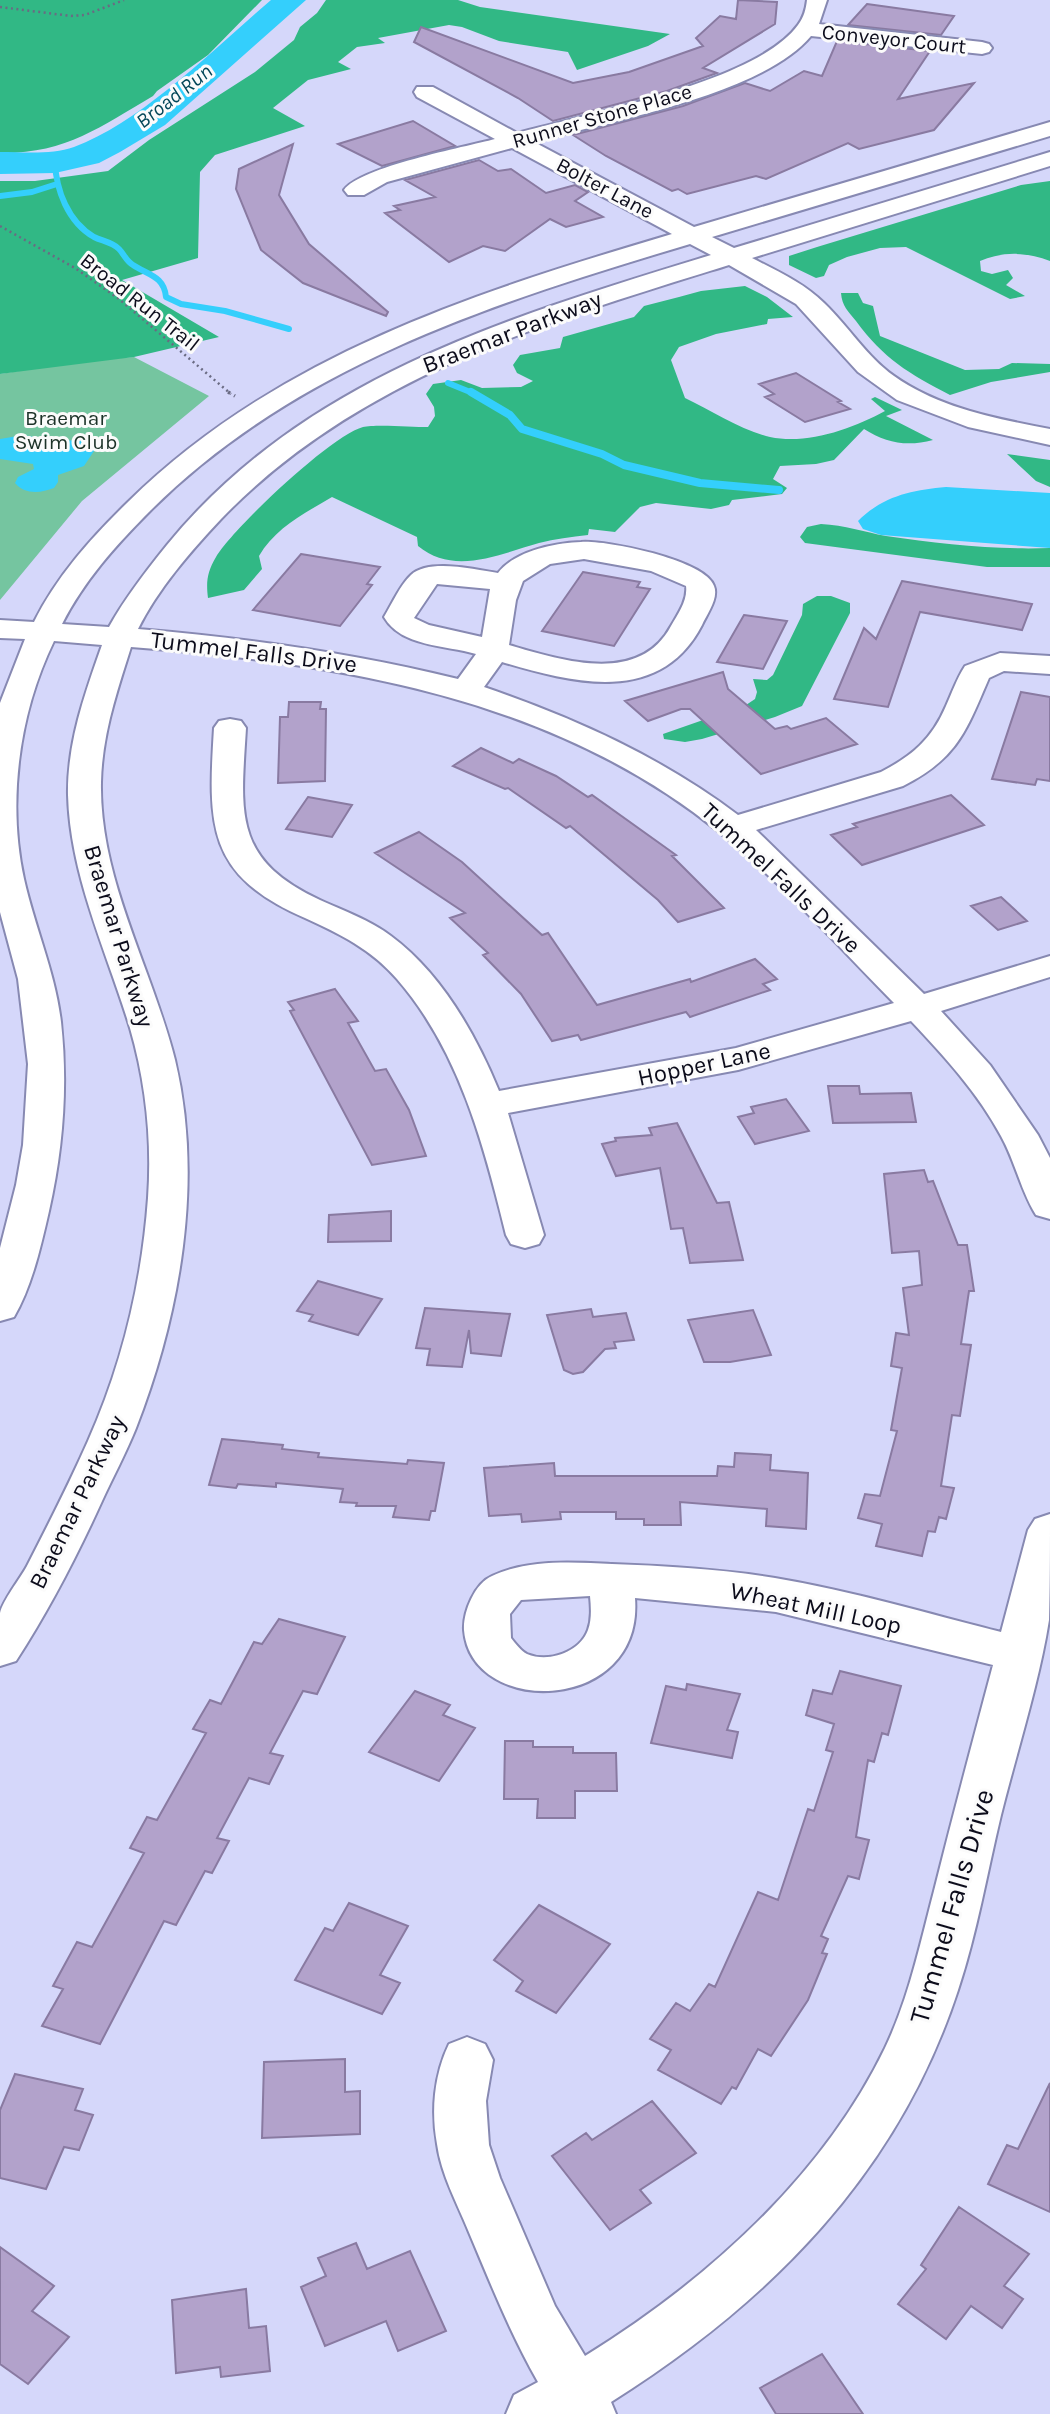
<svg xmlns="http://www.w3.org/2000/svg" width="1050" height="2414" font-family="Karla,sans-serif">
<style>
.green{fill:#75c5a0}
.forest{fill:#31b885}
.water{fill:#34cffc}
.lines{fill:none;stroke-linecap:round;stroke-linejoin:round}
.stream-far1{stroke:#34cffc;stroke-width:6}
.stream{stroke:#34cffc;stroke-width:8}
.river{fill:#34cffc;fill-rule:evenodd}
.building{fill:#b2a2cb;stroke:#897aa1;stroke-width:2}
.minor-casing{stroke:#8789b2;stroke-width:4}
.path-far1{stroke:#6a6b83;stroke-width:2.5;stroke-dasharray:2 3.5;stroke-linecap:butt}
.path{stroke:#6a6b83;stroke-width:3.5;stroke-dasharray:2.5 4.5;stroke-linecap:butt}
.minor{fill:#fff;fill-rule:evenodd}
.labels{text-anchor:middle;stroke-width:6;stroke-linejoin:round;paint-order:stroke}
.far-street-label{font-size:21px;fill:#0c0c1b;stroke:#fbfbfb}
.far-water-label{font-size:21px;font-style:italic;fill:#044759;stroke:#fbfbfb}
.far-park-label{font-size:21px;fill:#1c3228;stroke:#fbfbfb}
.street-label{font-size:24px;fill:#0c0c1b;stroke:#fbfbfb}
.near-street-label{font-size:28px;fill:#0c0c1b;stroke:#fbfbfb}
</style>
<rect width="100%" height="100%" fill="#d5d7fa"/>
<path class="green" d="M134 357 209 396 82 501 0 600V374L82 361Z"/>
<path class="forest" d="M0 0H262L208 55 157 91 153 96C100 127 65 154 0 153Z
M326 0H458L480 7 670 34 648 46 577 70 568 52 499 41 462 27 449 25 378 38 385 43 357 47 338 62 351 69 308 80 273 108 305 126 215 155 200 172 198 258 122 280 219 337 134 357 0 374V181H35L108 171 149 140 255 72 294 40 300 27 317 13Z
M1050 181V261C1027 252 1003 251 980 261L981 271 992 274 1008 270 1013 278 1006 285 1025 296 1010 299 906 247 880 248 847 257 829 265 824 276 816 278 789 265V256L817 247 1021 185Z
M745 286 767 297 793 317 768 319 767 324 716 334 679 347 671 360 685 398C712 411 741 430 770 437 807 445 852 429 885 411L871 399 875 397 902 410 886 416 933 440C907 447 886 443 864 429L834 460 816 464 780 466 773 479 787 488 782 494 732 500 729 505 711 509 656 503 640 507 615 532 589 529 588 535C571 537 555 539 539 543 500 554 454 576 418 546L417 537 332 497C305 513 275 528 259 556L262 569 244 590 208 598C206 582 207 572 216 557 233 528 332 435 363 427 375 424 413 427 428 427L435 416 434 407 426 394 433 384 461 380 482 388 521 387 533 381 517 373 513 365 520 355 560 348 563 337 634 317 644 306 679 297 701 291Z
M841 293H858L863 303 873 306 880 336 965 370 999 369 1012 363 1050 364V372L991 382 950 395C909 374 883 358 856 321 848 311 842 306 841 293Z
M1007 454 1050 460V487L1036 481Z
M821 524C845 525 864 532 886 536 940 544 995 550 1050 548V567H987L805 543 800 537 807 527Z
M817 596H831L850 603V613L802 706 775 717 702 739 685 742 664 739 663 734 746 705 755 699 757 692 753 679 767 680 773 675 802 615 803 604Z"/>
<path class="water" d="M24 435 52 441 88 440 98 445 84 466 58 475V482L54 488C41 493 25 495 15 483L18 477 34 469 33 464 0 459V439Z
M946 487 1050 493V548L881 535 863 529 858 521C883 496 912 490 946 487Z"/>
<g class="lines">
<path class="stream-far1" d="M55 162C56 190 68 222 94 237 102 241 112 242 119 249 124 254 126 261 133 265 148 275 164 276 166 297L181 304 225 311 289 329
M0 196 32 192 57 184
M448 383 475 394"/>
<path class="stream" d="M471 392 510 415 522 429 602 454 624 465 700 483 779 490"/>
<path class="river" d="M271 0H306L165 125 120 152 99 163 55 173 0 174V152C24 152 52 155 74 147 142 122 216 47 271 0Z"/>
</g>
<path class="building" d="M738 0 777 2 775 24 703 68 717 73 667 91 553 121 518 98 414 42 421 27 573 83 629 72 703 46 696 38 720 16 736 19Z
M867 4 954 16 941 35 848 25Z
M837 41 930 51 898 99 974 83 934 130 859 149 848 143 766 179 756 176 687 194 678 189 672 191 606 156 573 135 683 106 745 83 770 91 804 71 822 76Z
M413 121 455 146 382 166 338 144Z
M293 144 279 195 309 244 388 312 386 316 303 283 261 250 236 189 239 169Z
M479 160 498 171 511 169 546 193 575 185 588 192 575 201 603 217 566 227 550 219 505 251 483 246 449 262 385 213 400 210 394 206 435 197 405 180Z
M796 373 841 401 838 402 850 409 805 422 765 397 774 394 759 384Z
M301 554 380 567 367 584 372 585 340 626 253 610Z
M583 572 640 582 637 587 650 589 614 646 542 631Z
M902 581 1032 604 1022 630 920 612 888 707 834 699 864 628 876 639Z
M744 615 787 621 763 669 717 662Z
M723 672 728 689 775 729 787 726 791 729 826 718 857 744 761 774 690 709H681L648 721 625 701Z
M1021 692 1050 697V781L1037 779 1035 785 992 779Z
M289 702H321L320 709H326L325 781 278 783 280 717H288Z
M481 748 513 763 519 759 556 776 588 797 592 795 676 855 672 856 724 908 678 922 658 900 570 826 566 828 508 788 505 789 453 766Z
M951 795 984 825 862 865 831 835 857 827 853 824Z
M308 797 352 805 332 837 286 829Z
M419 832 462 862 542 935 548 933 597 1005 690 979 691 982 755 959 777 979 763 984 770 990 690 1017 686 1012 581 1040 578 1035 552 1041 521 994 483 955 488 953 450 918 465 913 375 853Z
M1001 897 1027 921 998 930 971 906Z
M335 989 358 1021 348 1023 375 1071 386 1069 409 1110 426 1156 372 1165 290 1011 294 1010 288 1002Z
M828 1086H859L860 1094 911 1093 916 1122 833 1123Z
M786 1099 809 1131 755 1144 738 1117 754 1113 751 1107Z
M677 1123 717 1203 729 1202 743 1260 690 1263 683 1228 671 1229 660 1168 616 1176 602 1144 616 1141 615 1138 652 1135 649 1128Z
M924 1170 928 1182 933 1181 958 1245H967L974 1291H969L961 1344 971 1345 960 1416 952 1415 941 1486 954 1488 946 1519 939 1517 935 1532 928 1531 922 1556 876 1546 882 1524 858 1518 865 1494 880 1496 897 1431 891 1430 902 1368 891 1366 896 1333 909 1335 903 1288 922 1285 919 1251 892 1253 884 1174Z
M391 1211V1241L328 1242 329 1215Z
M318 1281 382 1299 358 1335 309 1321 313 1315 297 1311Z
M425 1308 510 1314 501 1356 471 1353 469 1330 462 1367 427 1365 430 1349 416 1348Z
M591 1309 593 1317 626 1313 634 1340 614 1342 616 1348 605 1349 583 1372 573 1374 564 1370 547 1315Z
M753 1310 771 1355 730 1362H704L688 1320Z
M222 1439 283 1445 282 1449 319 1453 318 1457 407 1464 408 1460 444 1463 435 1511H431L429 1520 393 1517 396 1506H356L357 1503 340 1502 343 1489 276 1483V1487L238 1484 236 1488 209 1485Z
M735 1453 771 1455 770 1470 808 1473 806 1529 766 1526 767 1509 680 1502 681 1525H644V1519H616V1512H560L561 1519 522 1522 521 1514 489 1516 484 1468 554 1463 555 1476H717L718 1466 734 1467Z
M279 1619 345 1637 317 1694 303 1691 270 1753 283 1756 269 1784 249 1778 217 1838 229 1841 212 1873 205 1871 176 1925 164 1921 100 2044 42 2026 63 1989 53 1986 77 1942 92 1947 144 1853 130 1848 147 1817 157 1820 206 1733 193 1729 210 1700 221 1704 254 1642 262 1644Z
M840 1671 901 1686 888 1735 882 1733 874 1762 868 1760 856 1837 869 1840 859 1879 848 1876 821 1936 828 1939 822 1953 827 1954 808 2000 771 2056 758 2049 736 2089 732 2087 721 2104 658 2070 671 2050 650 2039 676 2003 690 2011 709 1984 715 1987 758 1892 778 1900 808 1809 814 1811 833 1752 826 1750 834 1724 806 1715 813 1690 832 1694Z
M687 1684 740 1694 727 1730 738 1732 732 1758 651 1743 666 1686 686 1690Z
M415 1691 450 1705 443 1715 475 1728 439 1781 369 1752Z
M505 1741H533V1747H573V1753H616L617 1791H575V1818H537L538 1799H504Z
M349 1903 408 1926 380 1975 400 1983 382 2014 295 1980 325 1928 333 1931Z
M539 1905 610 1944 556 2013 516 1991 523 1981 494 1960Z
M345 2059V2092L360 2091V2134L262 2138 264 2062Z
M15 2074 83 2089 75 2110 93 2115 79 2150 64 2147 46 2189 0 2178V2110Z
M1050 2083V2212L988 2184 1007 2145 1018 2149Z
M652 2101 696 2153 640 2190 651 2203 610 2230 552 2156 586 2133 592 2140Z
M959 2207 1029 2254 1004 2286 1023 2299 1002 2328 971 2306 946 2339 898 2304 926 2269 921 2265Z
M356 2243 367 2269 410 2251 446 2331 398 2351 386 2321 325 2346 301 2287 326 2276 318 2258Z
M0 2247 54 2286 32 2311 69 2337 28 2384 0 2364Z
M246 2289 249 2328 266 2326 270 2371 221 2377 220 2367 176 2373 172 2300Z
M822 2354 863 2414H776L760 2388Z"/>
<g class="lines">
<defs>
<path id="minor" d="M807 0H827L819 24 982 42 989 44 992 48 989 52 982 54 811 36C762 95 609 121 534 142L694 227 1050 122V136L712 237 734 248 1050 152V166L752 258C777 271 804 283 824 303 849 327 866 356 894 376 939 408 997 419 1050 429V445L968 427 897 400 858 372 796 304 729 265C546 322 358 377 221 519 190 552 158 589 138 629 247 638 352 653 458 679L476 654C446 645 401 647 384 617 392 604 400 585 411 575 429 558 476 570 498 573 515 551 554 543 581 542 607 540 705 560 714 586 719 598 707 614 702 625 660 706 573 683 502 662L484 687C575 718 661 757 738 815L881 772C912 756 932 739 946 706 952 693 957 678 965 666L1000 653 1050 656V674L1004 671 989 678C966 731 958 758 903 786L756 830 924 994 1050 956V977L941 1011 990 1065 1038 1135 1050 1158V1219L1036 1215C1021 1191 1015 1161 1001 1136 978 1093 944 1056 911 1021L738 1070 508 1113 544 1235 539 1244 525 1248 511 1244 506 1235C484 1145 459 1050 397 979 371 949 340 934 305 918 206 875 208 825 214 728L219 721 230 719 241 721 246 728C241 813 232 859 320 900 344 911 370 920 391 936 441 973 476 1035 499 1091L736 1048 894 1003C837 945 782 883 719 832 553 697 338 663 131 647 117 691 102 735 101 782 99 879 152 968 175 1060 204 1181 180 1315 136 1428 126 1453 113 1477 102 1501 77 1556 49 1610 16 1661L0 1666C0 1650 0 1628 0 1613 3 1600 20 1579 27 1566 48 1525 69 1484 88 1441 122 1365 142 1281 148 1198 152 1141 146 1083 130 1028 107 952 70 876 68 795 67 743 85 693 102 645L54 641C19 713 7 801 24 879 35 928 55 972 61 1022 68 1086 63 1149 49 1211 41 1246 32 1286 14 1317L0 1321V1248L16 1185 23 1145 28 1064 18 979 0 912V703L25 639 0 638V620L34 622C57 576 91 538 128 502 277 355 476 292 672 234L512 148 387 182 364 195H348L344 190C360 167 465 147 495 139L417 97 414 92 417 87H433L517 133C586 114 757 82 798 25 804 17 806 9 807 0ZM690 244 711 255C512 316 304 377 167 545 146 571 125 598 109 627L62 624C84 581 115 546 150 511 296 365 496 302 690 244ZM584 559 651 571 686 586C688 600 678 614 671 626 639 686 561 660 509 645L516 600 523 581 550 564ZM437 584 490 589 482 637 429 625 414 618Z
M1050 1514C1050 1547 1050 1588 1049 1620 1039 1683 1017 1751 1001 1815 987 1873 977 1933 958 1990 898 2173 771 2301 611 2402L616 2414H506L514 2395 538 2382C510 2333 490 2282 468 2230 457 2203 441 2174 437 2144 431 2111 434 2075 449 2044L467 2037 485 2044 493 2060 486 2101 489 2145 500 2178 555 2306 585 2356C706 2281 822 2178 885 2048 909 1998 920 1944 934 1891 953 1815 973 1740 993 1665L776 1612 635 1598C644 1714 471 1718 464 1630 463 1612 475 1583 492 1576 528 1559 573 1562 612 1564 666 1566 721 1569 775 1578 852 1591 926 1613 1001 1632L1028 1530 1035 1519ZM590 1596C591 1607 592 1619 588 1630 580 1652 549 1663 527 1654 521 1651 515 1643 511 1638L510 1614 521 1600Z"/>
</defs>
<use href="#minor" class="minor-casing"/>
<path class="path-far1" d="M0 7 71 16 85 15 124 0
M0 226 75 268 119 299 231 394"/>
<path class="path" d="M228 392 235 396"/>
<use href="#minor" class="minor"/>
</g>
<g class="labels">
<g class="far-street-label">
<text transform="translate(894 39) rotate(6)" y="7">Conveyor Court</text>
<text transform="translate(602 116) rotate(-16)" y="7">Runner Stone Place</text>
<text transform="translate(605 188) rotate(28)" y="7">Bolter Lane</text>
<text transform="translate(140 302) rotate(38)" y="7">Broad Run Trail</text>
</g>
<g class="far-water-label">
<text transform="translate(174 96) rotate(-38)" y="7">Broad Run</text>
</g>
<g class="far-park-label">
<text x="66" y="425">Braemar<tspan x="66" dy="24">Swim Club</tspan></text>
</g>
<g class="street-label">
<text transform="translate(512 332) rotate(-21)" y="8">Braemar Parkway</text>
<text transform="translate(254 652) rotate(7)" y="8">Tummel Falls Drive</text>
<text transform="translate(781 878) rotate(43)" y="8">Tummel Falls Drive</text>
<text transform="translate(119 936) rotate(73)" y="8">Braemar Parkway</text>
<text transform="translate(704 1064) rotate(-12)" y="8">Hopper Lane</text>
<text transform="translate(77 1502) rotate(-64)" y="8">Braemar Parkway</text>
<text transform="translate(816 1608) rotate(12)" y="8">Wheat Mill Loop</text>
</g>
<g class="near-street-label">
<text transform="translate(951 1906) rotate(-74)" y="10">Tummel Falls Drive</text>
</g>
</g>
</svg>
